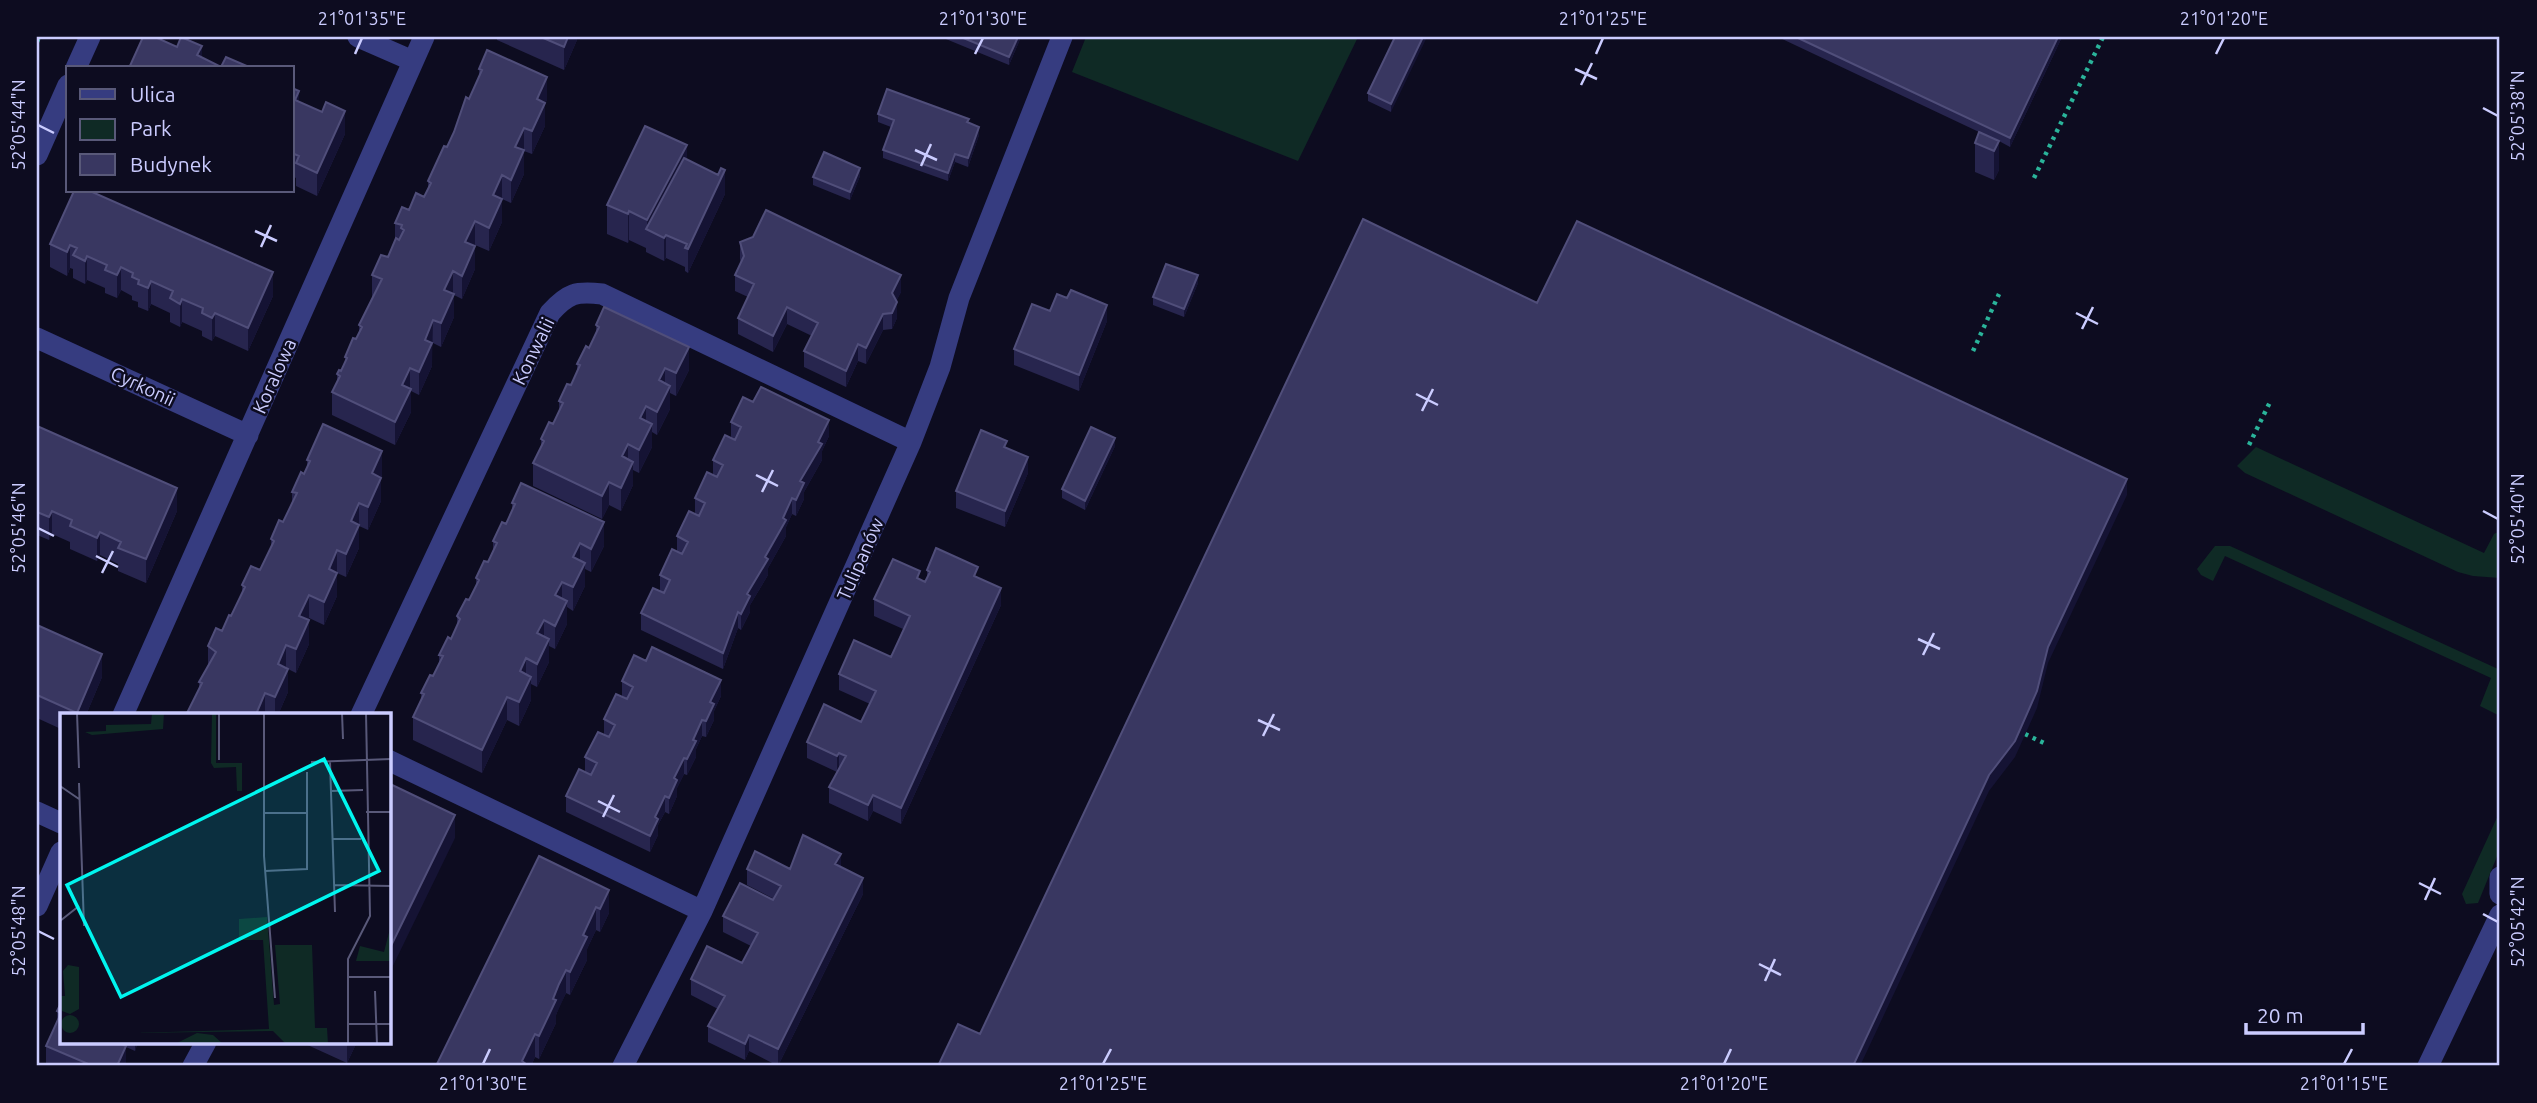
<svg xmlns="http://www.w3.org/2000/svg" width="2537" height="1103" font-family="Ubuntu,sans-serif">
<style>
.green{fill:#0f2a25}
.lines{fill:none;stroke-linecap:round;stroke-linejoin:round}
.path{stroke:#2ab49a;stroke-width:4.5;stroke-dasharray:3.5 5;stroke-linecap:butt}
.lane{stroke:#363c80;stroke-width:21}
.street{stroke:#363c80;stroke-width:21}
.wall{fill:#27254e}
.shaded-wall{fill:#151334}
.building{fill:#393761;stroke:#504e7a;stroke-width:2}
.ticks{fill:none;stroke:#cbccff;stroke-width:2.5}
.labels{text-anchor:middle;stroke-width:5;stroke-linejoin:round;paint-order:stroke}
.street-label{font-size:19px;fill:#cbccff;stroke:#0d0c20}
.inset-road{fill:none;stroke:#595979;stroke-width:2}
.view{fill:#00f6ef;fill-opacity:0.15;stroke:#00f6ef;stroke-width:3.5}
.inset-edge{fill:none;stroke:#cbccff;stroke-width:3.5}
.neatline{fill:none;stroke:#cbccff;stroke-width:2.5}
.ticks-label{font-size:18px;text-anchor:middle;fill:#cbccff}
</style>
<rect width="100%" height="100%" fill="#0d0c20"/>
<path class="green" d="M1086 37H1358L1298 161 1072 72Z
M2256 447 2484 553 2494 534 2500 531V578L2473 576 2458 572 2245 473 2237 466Z
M2215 546H2230L2498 669 2500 671V716L2480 706 2491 678 2225 556 2213 581 2201 575 2197 569Z
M2500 811V849L2478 903 2466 904 2462 894Z"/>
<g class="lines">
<path class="path" d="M37 42 39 37
M2034 178 2103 37
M1973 351 1999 294
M2249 445 2271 400
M2025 734 2048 745"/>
<path class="lane" d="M2500 877V894
M2428 1066 2500 915"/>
<path class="street" d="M358 37 413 61
M76 68 90 37
M37 155 68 85
M37 338 248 435
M123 715 424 37
M361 715 550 313C568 293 576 291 602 294L911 442
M388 760 702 911
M37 812 61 823
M37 906 61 852
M193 1066 206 1042
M623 1066 702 911 911 442 940 367 959 298 1062 37"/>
</g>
<path class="wall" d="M497 37H577V40L564 70 497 40Z
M941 37H1021L1009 65Z
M1395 37 1391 112 1368 101V93Z
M1778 37H2062L2010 147 1999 141V170L1994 180 1975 172V143L1979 132Z
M479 69 547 100 545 103V126L532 154 524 151V174L511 203 502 199V222L489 251 475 245V269L462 299 454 295V317L441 347 433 343 432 347V366L419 395 411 391V412L395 445 332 415V392L337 382V374L341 371 345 364V357L356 339 359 334V325L372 298V275L388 257 395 240V223L424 197 428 189V181L447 147 479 77Z
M292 88 299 102 345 134 317 196 296 186V178L292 176Z
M878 114 969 123 979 135 968 167 955 162 948 181 883 158V150L891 127 878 122Z
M687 159 725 194 688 273 685 271V267L666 258 664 261 646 252V248L629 240 628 243 607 234V205Z
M860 176 850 200 813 185V177Z
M74 191 273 296 248 351 215 336 212 341 202 336V331L182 322 180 327 170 322V313L151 304 148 311 138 307V302L132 300V296L121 290 117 298 105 293V288L87 280 85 284 73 278V269L70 268 67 276 50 267V244Z
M740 242 901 292 896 301 897 318 892 329 883 330 866 364 858 361 846 387 804 367V351L812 336 787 324 773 352 738 334V318L748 297 735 291V275L741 263 740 259Z
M1198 283 1184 317 1153 305V297Z
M1107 321 1079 391 1014 365V349Z
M596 325 689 370 676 396 670 393V409L657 435 652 432V447L639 473 633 470V485L621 511 609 505 602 519 533 486V463L541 447V439L553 424 559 411V401L571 385 577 372V364L589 348 596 333Z
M731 422 829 436 822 451V460L804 492V499L796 516 792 514 786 527V536L768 568V575L750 605V612L741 630 738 628 723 669 641 630V613L660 591V575L677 552V536L695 514V498L713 475V460L731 438Z
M37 426 177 511 146 583 118 571V564L100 555 97 561 70 549V542L52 534 49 540 37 535Z
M1115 446 1085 510 1062 498V489Z
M307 460 382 475 381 478V501L368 530 359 526V548L346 577 337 573V596L324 625 309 618V644L296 673 286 668 288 692 278 715H186L199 689V682L208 665V646L222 631 231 616 242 593V585L260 570 271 547V539L283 522 292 502V492L304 474 307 468Z
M1028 473 1005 527 956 508V491Z
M512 503 604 546 591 572 585 569V586L573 611 567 607V624L555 649 549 646V662L537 687 531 684V700L519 726 507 720 482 773 413 740V717L421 701V693L433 676 439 663V655L451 639 457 625V616L469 600 476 586V578L488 562 493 550V541L506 524 512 511Z
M927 570 978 578 1001 605 901 824 873 811 868 821 829 803V787L837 772 807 758V742L861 722 870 704 839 690V674L891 657 903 629 874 616V599L920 579 925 582 927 578Z
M37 625 102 677 86 715H61V729L37 718Z
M622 681 721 696 714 711V720L706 737 702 736 696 749V757L687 775 684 774 677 788V796L669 814 665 812 658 825V835L650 852 566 812V796L585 772V757L604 735V719L622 696Z
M539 856 609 913 600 932 596 930 587 949V960L570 995 566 993 559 1007 556 1015V1023L539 1059 535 1057 531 1066H436Z
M841 867 863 894 778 1066 749 1051 745 1060 708 1042V1026L718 1009 691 995V979L742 963 751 946 723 932V916L773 900 774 899 747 885V869H790Z
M61 1003V1042H138L135 1051 126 1047V1066H46V1046L57 1021V1011Z
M301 1042H357L347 1063Z"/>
<path class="shaded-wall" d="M568 37H577V40L564 70V47Z
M1018 37H1021L1009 65V57Z
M1423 37H1427L1391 112V104Z
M2058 37H2062L2010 147V138Z
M202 46V68L197 55Z
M547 77V100L542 111 545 103V126L532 154V131L537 99Z
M299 91V114L295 100Z
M345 111V134L317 196V173Z
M979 127V135L968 167V158Z
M524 128V174L511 203V180L515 147Z
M1999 141V170L1994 180V151Z
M687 145V175L647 230V220Z
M955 154V162L948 181V173Z
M860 168V176L850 200V192Z
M725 170V194L688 273V249Z
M502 175V222L489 251V228L493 195Z
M629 211V240L628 243V214Z
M475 221V245L465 265V242Z
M666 235V258L664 261V238Z
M70 245V268L67 276V252Z
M475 246V269L462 299V276Z
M87 256V280L85 284V261Z
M121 267V290L117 298V275Z
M453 271V294L444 290Z
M273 272V296L248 351V328Z
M901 275V292L892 310V293Z
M1198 275V283L1184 317V309Z
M151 281V304L148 311V288Z
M454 294V317L441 347V323Z
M182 299V322L180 327V304Z
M897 302V318L892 329V313Z
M1107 305V321L1079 391V375Z
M787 307V324L773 352V336Z
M215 313V336L212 341V318Z
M883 314V330L866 364V348Z
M433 320 432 366 419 395V372L425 340Z
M858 344V361L846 387V371Z
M689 347V370L676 396V373Z
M410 368V391L402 385Z
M665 368V391L659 380Z
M670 386V409L657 435V412Z
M411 389V412L395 445V422Z
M646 406V430L640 418Z
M829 420V436L822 451V460L804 492V499L796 516V500L800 481Z
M652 424V447L639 473V450Z
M1115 438V446L1085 510V501Z
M628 444V467L622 456Z
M382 451V475L372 496V473Z
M1028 457V473L1005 527V511Z
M633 462V485L621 511V488Z
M381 478V501L368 530V507Z
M2127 479V495L2048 663 2037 708 2015 757 1989 791 1860 1066H1853Z
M609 482V505L602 519V496Z
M177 488V511L146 583V559Z
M792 498V514L786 527V536L768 568V575L750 605V612L741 630V614L747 594Z
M359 503V526L351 521Z
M52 511V534L49 540V517Z
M604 522V546L591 572V549Z
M359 525V548L346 577V554Z
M100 532V555L97 561V538Z
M580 543V566L573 557Z
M337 550V573L329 569Z
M585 563V586L573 611V587Z
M337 573V596L324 625V602Z
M562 582V605L555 595Z
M1001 588V605L901 824V808Z
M309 595V618L299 639V616Z
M567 601V624L555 649V626Z
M738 612V628L723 669V653Z
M309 620V644L296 673V649Z
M544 620V643L537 633Z
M549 639V662L537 687V664Z
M286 645V668L278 664Z
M102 654V677L86 715H77Z
M526 658V681L520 671Z
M288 669V692L278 715H275V697Z
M531 677V700L519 726V702Z
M721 680V696L714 711V720L706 737V721L710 702Z
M265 693V715H257V712Z
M507 697V720L482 773V750Z
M702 720V736L696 749V757L687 775V759L693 740Z
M839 753V769L837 772V756Z
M684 758V774L677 788V796L669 814V798L674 778Z
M873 795V811L868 821V805Z
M665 796V812L658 825V835L650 852V836L655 817Z
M455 815V838L388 976V952Z
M841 854V870L835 864Z
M863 878V894L778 1066V1049Z
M609 890V913L600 932V909Z
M596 907V930L587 949V960L570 995V972L583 935Z
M566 970V993L556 1015V1023L539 1059V1036L553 999Z
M535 1034V1057L531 1066H522V1061Z
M749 1035V1051L745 1060V1044Z
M135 1042H138L135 1051Z
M347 1042H357L347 1063Z
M126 1046V1066H117Z"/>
<path class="building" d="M143 37H155L177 47 181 37 202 46 197 55 221 67 226 57 249 67 129 68Z
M541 37H568L564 47Z
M961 37H1018L1009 57Z
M1395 37H1423L1391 104 1368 93Z
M1796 37H2058L2010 138Z
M487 50 547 77 537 99 545 103 532 131 524 128 515 147 524 150 511 180 502 175 493 195 502 199 489 228 475 221 465 242 475 246 462 276 453 271 444 290 454 294 441 323 433 320 425 340 432 343 419 372 410 368 402 385 411 389 395 422 332 392 340 376 337 374 339 370 341 371 347 358 345 357 353 338 356 339 362 327 359 325 382 279 372 275 381 255 388 257 396 238 399 240 404 230 401 228 402 225 395 223 402 207 409 210 416 193 424 197 431 183 428 181 444 146 447 147 454 132 466 97 469 99 482 70 479 69Z
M292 88 299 91 295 100 322 112 326 102 345 111 317 173 296 163 299 156 292 153Z
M887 89 969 119 967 122 979 127 968 158 955 154 948 173 883 150 894 120 878 114Z
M645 126 687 145 647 220 629 211 628 214 607 205Z
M1979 132 1999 141 1994 151 1975 143Z
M824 152 860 168 850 192 813 177Z
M684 158 718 175 721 168 725 170 688 249 685 248 687 244 666 235 664 238 646 229Z
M74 191H90L273 272 248 328 215 313 212 318 202 313 203 308 182 299 180 304 170 298 173 291 151 281 148 288 138 284 139 280 132 277 133 273 121 267 117 275 105 270 107 265 87 256 85 261 73 255 77 248 70 245 67 252 50 244Z
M766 210 901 275 892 293 897 302 892 313 883 314 866 348 858 344 846 371 804 351 818 323 787 307 773 336 738 318 754 284 735 275 744 256 740 242 753 237Z
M1363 219 1537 303 1577 221 2127 479 2048 647 2037 691 2015 741 1989 775 1853 1066H938L958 1024 980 1034Z
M1166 264 1198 275 1184 309 1153 297Z
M1071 290 1107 305 1079 375 1014 349 1032 304 1050 311 1057 294 1067 298Z
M604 307 689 347 676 373 665 368 659 380 670 386 657 412 646 406 640 418 652 424 639 450 628 444 622 456 633 462 621 488 609 482 602 496 533 463 544 441 541 439 549 422 553 424 563 403 559 401 567 384 571 385 580 365 577 364 586 346 589 348 599 327 596 325Z
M761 387 829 420 818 442 822 444 800 481 804 483 796 500 792 498 783 518 786 520 765 557 768 559 747 594 750 596 741 614 738 612 723 653 641 613 653 588 664 593 670 580 660 575 672 549 682 554 688 542 677 536 689 511 699 516 705 503 695 498 707 472 717 477 723 465 713 460 725 435 735 440 741 427 731 422 743 397 753 402Z
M323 424 382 451 372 473 381 478 368 507 359 503 351 521 359 525 346 554 337 550 329 569 337 573 324 602 309 595 299 616 309 620 296 649 286 645 278 664 288 669 275 697 265 693 257 712 261 715H186L202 683 199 682 216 652 208 646 216 628 222 631 229 615 231 616 245 587 242 585 251 566 260 570 274 541 271 539 279 520 283 522 297 493 292 492 301 472 304 474 310 461 307 460Z
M37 426 177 488 146 559 118 548 121 542 100 532 97 538 70 526 72 520 52 511 49 517 37 512Z
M1091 427 1115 438 1085 501 1062 489Z
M981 430 1007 441 1004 447 1028 457 1005 511 956 491Z
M521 483 604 522 591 549 580 543 573 557 585 563 573 587 562 582 555 595 567 601 555 626 544 620 537 633 549 639 537 664 526 658 520 671 531 677 519 702 507 697 482 750 413 717 424 694 421 693 430 675 433 676 443 656 439 655 448 637 451 639 460 619 457 616 466 599 469 600 479 580 476 578 484 561 488 562 497 543 493 541 502 522 506 524 515 504 512 503Z
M936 548 978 567 974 576 1001 588 901 808 873 795 868 805 829 787 846 756 839 753 837 756 807 742 824 704 861 722 876 691 839 674 854 640 891 657 910 616 874 599 893 559 920 571 917 578 925 582 930 572 927 570Z
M37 625 102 654 77 713 37 695Z
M652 647 721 680 710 702 714 704 706 721 702 720 693 740 696 741 687 759 684 758 674 778 677 780 669 798 665 796 655 817 658 819 650 836 566 796 579 769 591 775 597 763 585 757 598 732 609 737 615 725 604 719 616 694 627 699 633 687 622 681 634 655 646 661Z
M388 783 455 815 388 952Z
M803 835 841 854 835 864 863 878 778 1049 749 1035 745 1044 708 1026 725 996 691 979 707 946 742 963 758 933 723 916 740 883 773 900 781 886 747 869 755 851 790 869Z
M539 856 609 890 600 909 596 907 583 935 587 937 570 972 566 970 559 984 553 999 556 1000 539 1036 535 1034 522 1061 526 1064 524 1066H436Z
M61 1003V1042H116L126 1046 117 1066H93L46 1046 61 1013 57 1011Z"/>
<path class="ticks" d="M355 54 362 38M975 54 983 38M1596 54 1603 38M2216 54 2224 38M1575 69 1597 79M1581 85 1592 63M2483 108 2498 116M38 125 54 133M915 150 937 160M921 166 931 144M255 231 277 241M261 247 271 225M2076 313 2098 324M2082 329 2093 307M1416 394 1438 405M1422 411 1433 389M756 475 778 486M762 492 773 470M2483 511 2498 519M38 528 54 536M96 556 118 567M102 573 113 551M1918 639 1940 649M1923 655 1934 633M1258 720 1280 730M1263 736 1274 714M598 801 620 812M603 817 614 795M2419 883 2441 894M2425 900 2435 878M2483 914 2498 922M38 931 54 939M1759 964 1781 975M1765 981 1775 959M483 1064 490 1049M1103 1064 1111 1049M1724 1064 1731 1049M2344 1064 2352 1049"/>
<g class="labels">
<g class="street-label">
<text transform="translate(533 351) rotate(-64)" y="7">Konwalii</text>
<text transform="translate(274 376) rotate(-66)" y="7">Koralowa</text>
<text transform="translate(143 386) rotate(25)" y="7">Cyrkonii</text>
<text transform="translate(860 559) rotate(-66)" y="7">Tulipanów</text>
</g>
</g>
<g transform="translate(60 713)">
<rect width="331" height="331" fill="#0d0c20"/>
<path d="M92 0H104L103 16 32 22 25 19 46 18V12L91 11ZM152 0H156V50H182V78H177L176 54 154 55 151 50ZM207 204 214 292 220 291 215 232H252L255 315H267L268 331H226L213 318 72 320 209 316 203 227H179V206ZM331 212V248H296L300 233 324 239ZM8 252 19 254V296L10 301 2 298 0 291 1 283H5L3 258ZM1 311a9 9 0 1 1 18 0a9 9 0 1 1-18 0ZM137 320 153 322 163 331H115Z" fill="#0f2a25"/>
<path class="inset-road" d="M17 0 19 55M159 0V47M204 0V143L215 285M282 0 283 26M251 49 331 46M270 49 275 199M19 70 24 213M0 73 19 86M271 78 303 77M306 99H331M203 100H247M272 126H301M205 158 247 156V59M274 172 331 173M0 208 19 193M288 264H331M315 278 317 331M288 311H331M288 331V246L310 203 306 0"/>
<path class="view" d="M264 46 319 158 61 284 7 172Z"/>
<rect width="331" height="331" class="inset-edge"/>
</g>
<rect width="2537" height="1103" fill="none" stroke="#0d0c20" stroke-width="77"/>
<rect x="66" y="66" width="228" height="126" fill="#0d0c20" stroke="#595979" stroke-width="2"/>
<rect x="80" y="89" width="35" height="10" fill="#363c80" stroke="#595979" stroke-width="2"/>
<text x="130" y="102" font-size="21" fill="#cbccff">Ulica</text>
<rect x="80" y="119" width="35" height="21" fill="#0f2a25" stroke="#595979" stroke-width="2"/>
<text x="130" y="136" font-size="21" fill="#cbccff">Park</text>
<rect x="80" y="154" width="35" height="21" fill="#393761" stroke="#595979" stroke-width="2"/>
<text x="130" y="172" font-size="21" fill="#cbccff">Budynek</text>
<path d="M2246 1023v10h117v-10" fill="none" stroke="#cbccff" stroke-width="3.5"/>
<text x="2257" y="1023" font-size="21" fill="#cbccff" stroke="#0d0c20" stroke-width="5" paint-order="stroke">20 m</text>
<rect x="38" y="38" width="2460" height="1026" class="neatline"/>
<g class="ticks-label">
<text x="362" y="25">21°01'35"E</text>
<text x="983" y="25">21°01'30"E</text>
<text x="1603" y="25">21°01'25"E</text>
<text x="2224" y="25">21°01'20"E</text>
<text transform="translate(2518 116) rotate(-90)" y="6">52°05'38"N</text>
<text transform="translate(19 125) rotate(-90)" y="6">52°05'44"N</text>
<text transform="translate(2518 519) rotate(-90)" y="6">52°05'40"N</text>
<text transform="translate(19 528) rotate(-90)" y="6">52°05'46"N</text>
<text transform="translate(2518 922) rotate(-90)" y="6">52°05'42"N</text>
<text transform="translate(19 931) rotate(-90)" y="6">52°05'48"N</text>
<text x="483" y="1090">21°01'30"E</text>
<text x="1103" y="1090">21°01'25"E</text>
<text x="1724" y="1090">21°01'20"E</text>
<text x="2344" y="1090">21°01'15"E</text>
</g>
</svg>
